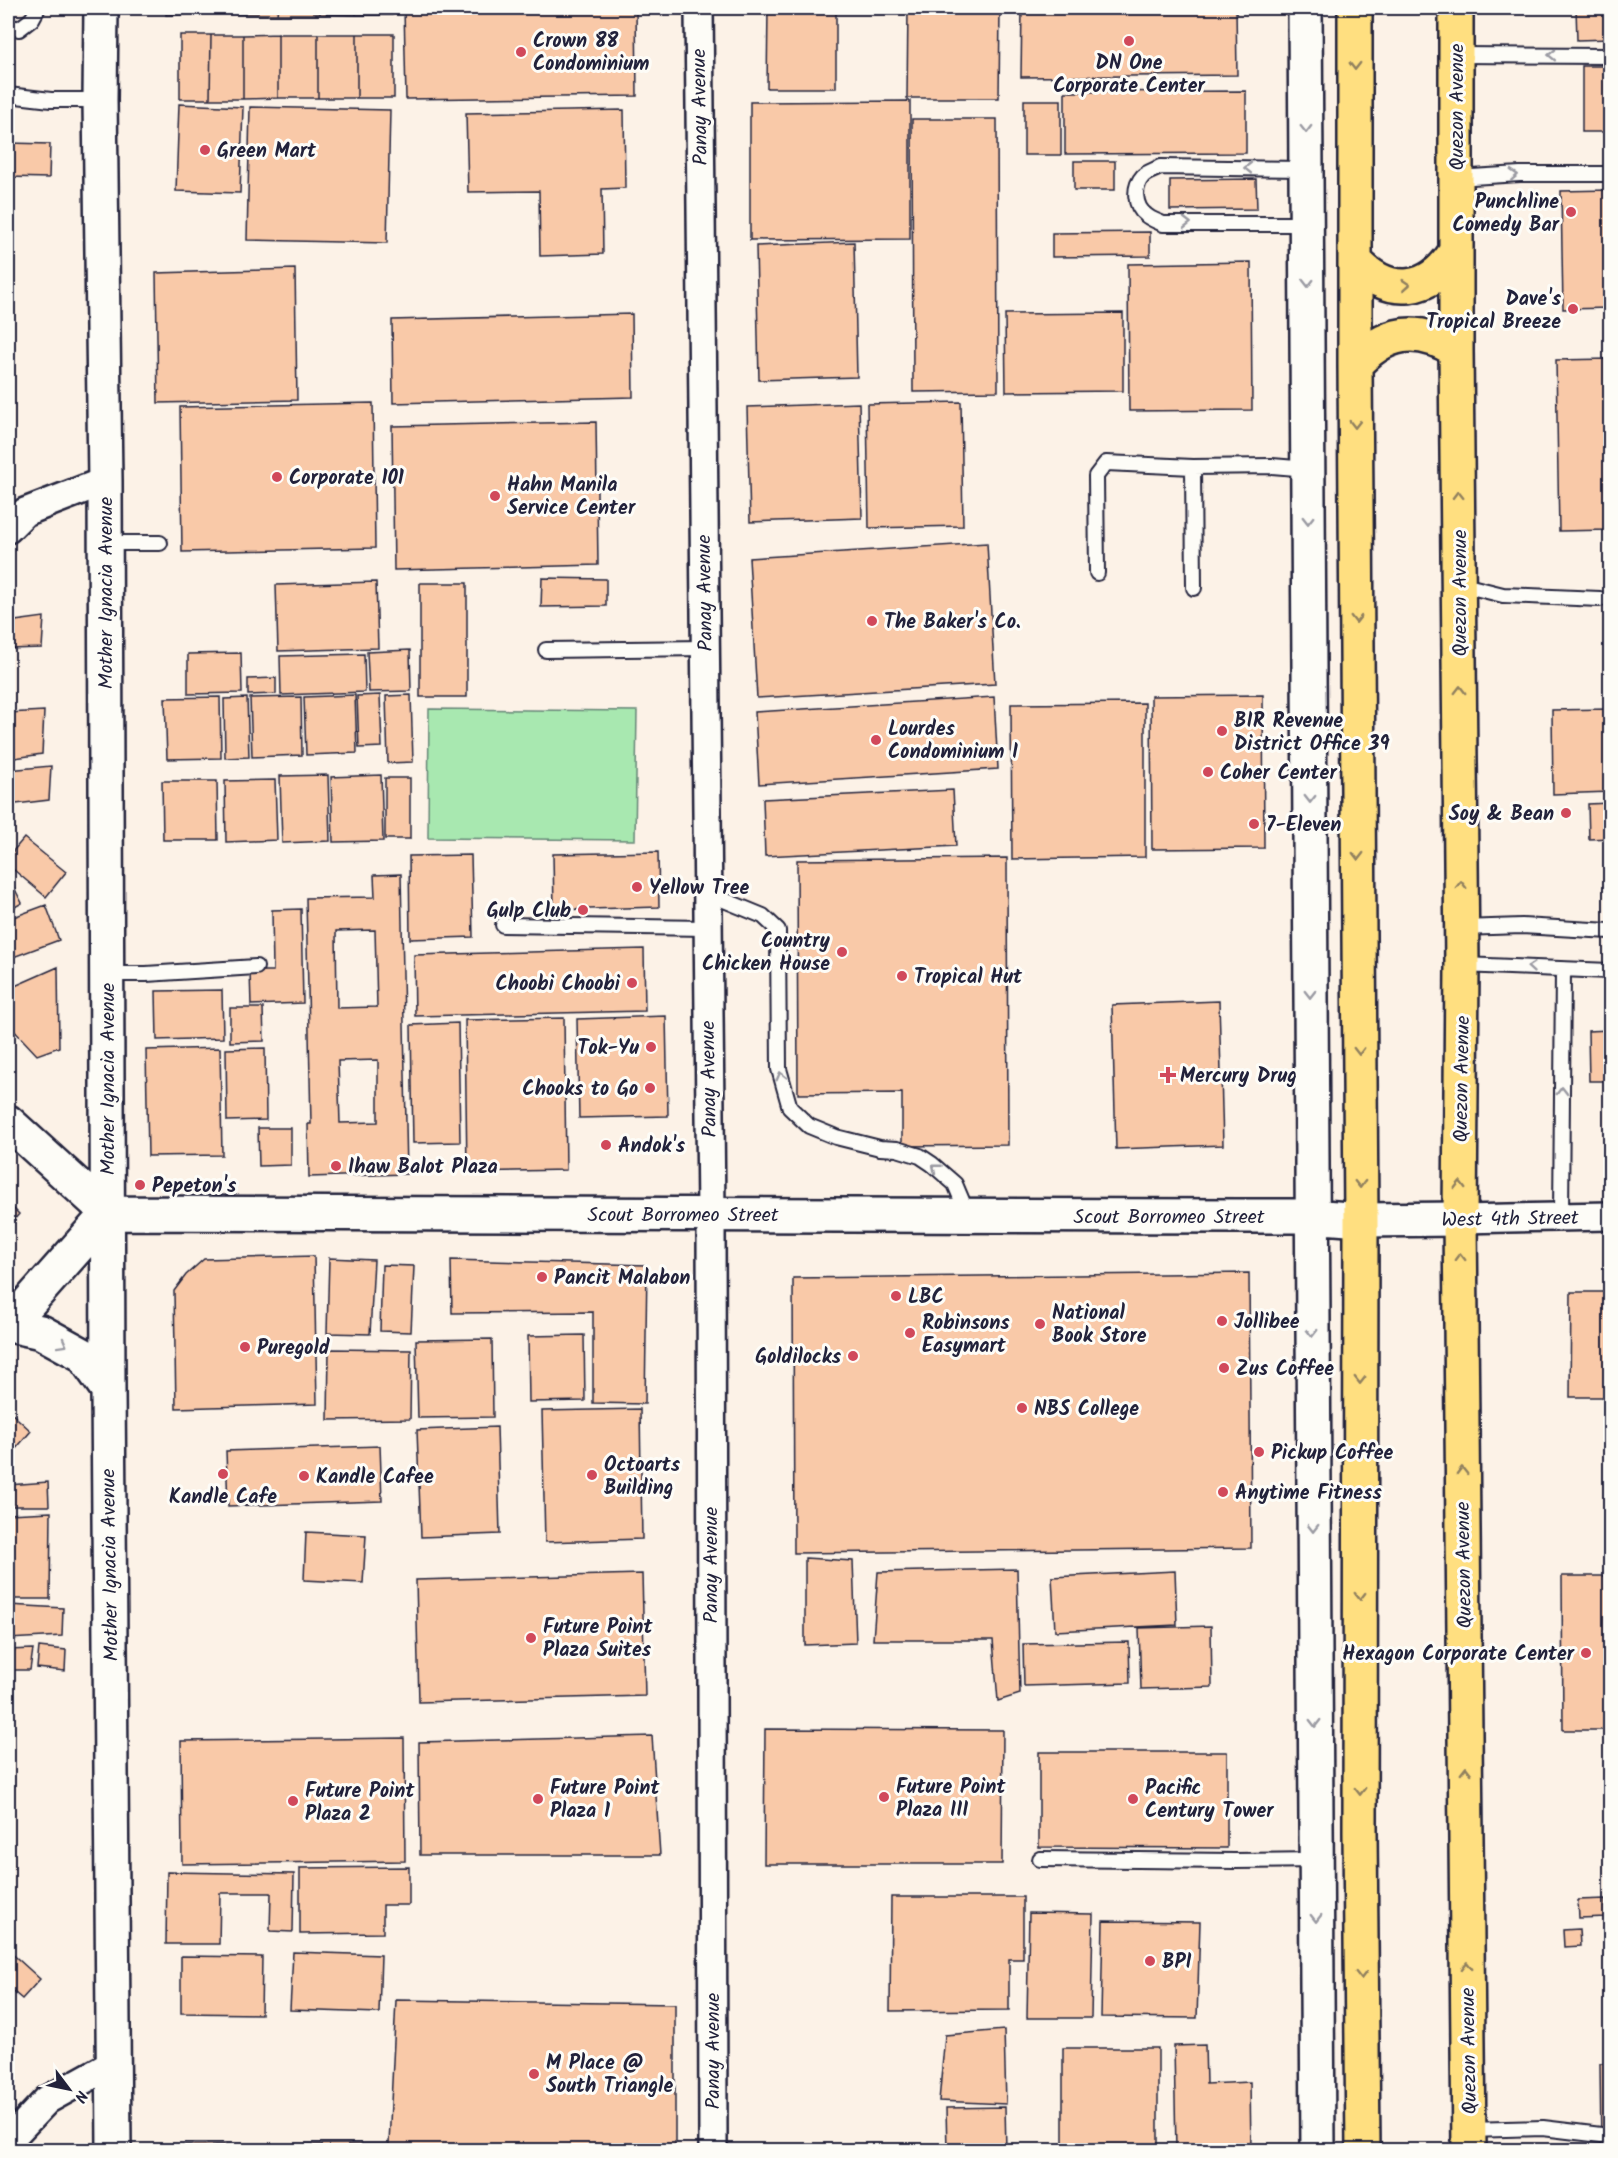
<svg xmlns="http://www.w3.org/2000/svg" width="1618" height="2158" font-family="Kalam,sans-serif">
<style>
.green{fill:#a8e8b0;stroke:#658576;stroke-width:1.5}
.building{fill:#f9c9a8;stroke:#22223b;stroke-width:1.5;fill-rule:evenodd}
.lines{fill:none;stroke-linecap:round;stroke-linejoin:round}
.lane-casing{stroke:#22223b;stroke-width:18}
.street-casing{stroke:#22223b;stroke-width:32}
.secondary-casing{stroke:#22223b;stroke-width:38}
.primary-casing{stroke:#22223b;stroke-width:38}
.lane{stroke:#fdfcf7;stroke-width:14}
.street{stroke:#fdfcf7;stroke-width:27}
.secondary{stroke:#fdfcf7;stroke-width:33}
.primary{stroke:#ffdf80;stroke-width:33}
.oneway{stroke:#9a9aa2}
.oneway2{stroke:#90805e}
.poi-dot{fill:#d1495b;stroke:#fdfcf7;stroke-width:2}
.labels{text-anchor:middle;stroke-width:6;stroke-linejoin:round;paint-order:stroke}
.poi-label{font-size:20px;font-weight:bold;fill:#22223b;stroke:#fdfcf7;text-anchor:start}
.street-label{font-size:20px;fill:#22223b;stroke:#fdfcf7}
</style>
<rect width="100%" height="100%" fill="#fcf2e7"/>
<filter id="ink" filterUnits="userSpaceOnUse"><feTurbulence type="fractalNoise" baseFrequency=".0167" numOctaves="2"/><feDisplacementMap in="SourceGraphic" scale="12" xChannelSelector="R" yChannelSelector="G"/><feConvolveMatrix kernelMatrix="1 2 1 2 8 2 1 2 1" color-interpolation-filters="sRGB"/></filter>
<g filter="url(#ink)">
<path class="green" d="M429 709 637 711 635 840 428 838Z"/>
<path class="building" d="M166 8H206V14L166 15Z
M206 8H243V14H206Z
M243 8H278L277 14H243Z
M278 8H320V14H277Z
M320 8H356V15L320 14Z
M356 8H392V15H356Z
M404 8H636L637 96 406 99Z
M768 8H836V88H767Z
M908 8H1000L999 98H907Z
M1022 8H1236L1237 75 1021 77Z
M1576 8H1610V39L1577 40Z
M278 34H318V98H278Z
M278 34V98L243 99V35Z
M318 34H357V98H318Z
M357 34H394V98H357Z
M180 35H211L210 99H180Z
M211 35H243V99H210Z
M1582 66H1610V132H1582Z
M1246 91V153L1065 154V92Z
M1024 100H1061V155H1024Z
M910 101V239L750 240V102Z
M179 104 243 107 240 193 176 191Z
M250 107 390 110 387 243 247 240Z
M624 110 625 188 602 189 603 254 540 256 539 191 468 192 466 113Z
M912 119H997L998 391 913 392Z
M8 143 50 144 49 178 8 177Z
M1074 161H1115V190H1074Z
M1256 179 1257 209 1170 210V180Z
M1610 190V308L1563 309 1561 191Z
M1150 232V256L1052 257V233Z
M854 242 857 377 759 380 756 246Z
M1251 262 1252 410 1129 411 1128 264Z
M295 269 297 400 158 403 156 273Z
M1123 313V391L1006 392 1005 314Z
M632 314 633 397 393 403 392 320Z
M1610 359V530L1559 531 1556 360Z
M961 402 963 526 869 528 867 404Z
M373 403 375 548 182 552 180 407Z
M859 403 862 518 750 522 747 407Z
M596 422 598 565 394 570 392 426Z
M987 543 995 684 757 698 749 558Z
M542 578 606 579V606L541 607Z
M376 582 378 648 278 651 276 585Z
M420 583H467V697H420Z
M44 617 42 648 8 649V622Z
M410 650 411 691 369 692 367 652Z
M241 653 242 693 188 694V654Z
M364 654 365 692 281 695 280 656Z
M276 678V694L248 695V679Z
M355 695 357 753 306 755 304 697Z
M380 695 382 747 359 748 357 696Z
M411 695 413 762 388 763 386 696Z
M1263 695 1264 848 1152 849 1151 696Z
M220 697 221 758 167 759 165 698Z
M301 697 302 755 252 757 250 698Z
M994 697 998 769 759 784 755 712Z
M247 698 249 757 225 758 224 699Z
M1145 703V857L1012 859 1011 704Z
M1610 709V792L1553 794 1552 710Z
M44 711 42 754 8 759V713Z
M51 766 49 800 8 805V770Z
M328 775 330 841 282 843 280 776Z
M381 775 383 841 333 842 331 777Z
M385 778H410V839H385Z
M275 780 277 840 226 842 225 781Z
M162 781H217L218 840H163Z
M953 790 956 846 765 856 763 799Z
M1610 803V838L1589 839 1588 804Z
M24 838 66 872 46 897 8 865V857Z
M658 852 659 907 554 910 553 854Z
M471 855 473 937 410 939 409 856Z
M1007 858 1008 1145 902 1146V1093L798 1094 797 860Z
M401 874 407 1174 309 1177 308 1124H311L306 898 375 897 374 875ZM375 930 377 1007 337 1008 336 931ZM378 1060V1122L340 1123 338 1061Z
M8 876 22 903 8 911Z
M46 905 59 940 8 959V919Z
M301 909 303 1003 251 1005 250 971H273L272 910Z
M644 949 645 1011 415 1016 414 955Z
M58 967 59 1047 37 1055 8 1024V989Z
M222 990 223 1038 157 1040 156 991Z
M1219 1001 1223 1145 1116 1149 1112 1005Z
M230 1008H263L264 1041 230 1042Z
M666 1016 668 1116 579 1118 577 1019Z
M564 1018 566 1170 467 1172 465 1020Z
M458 1023 460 1142 413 1143 411 1025Z
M1610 1030V1081H1589L1588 1031Z
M220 1048 222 1155 148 1156 146 1050Z
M265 1048 266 1120 227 1121 226 1049Z
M258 1128H291V1165L259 1166Z
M8 1203 19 1214 8 1227Z
M314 1256 317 1404 176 1408 174 1291 186 1275 204 1259Z
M329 1258 374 1260 370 1334 327 1333Z
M451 1260 647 1265 645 1404 593 1403V1312L452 1313Z
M382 1265 414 1266 411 1332 380 1331Z
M1249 1273 1251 1548 794 1553 793 1278Z
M1571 1292H1610V1397H1570Z
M584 1335 585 1401 529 1402 528 1336Z
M492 1339 493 1417 418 1418 416 1340Z
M329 1349 411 1350 410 1419 328 1420Z
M640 1409 642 1539 545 1542 542 1411Z
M8 1410 31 1431 8 1458Z
M497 1427 500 1534 421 1537 417 1430Z
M380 1446 382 1501 228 1506 226 1451Z
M48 1482 49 1506H8V1485Z
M51 1512 50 1599H8V1514Z
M306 1532 366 1535 363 1583 304 1580Z
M805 1558 853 1561 856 1643 805 1645Z
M1017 1569 1020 1694 998 1701 993 1640H873L878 1572Z
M1175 1571 1177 1625 1055 1631 1052 1577Z
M642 1574 645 1696 419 1702 416 1580Z
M1562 1576H1610V1730H1563Z
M8 1605 63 1608 62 1636 8 1639Z
M1211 1626 1212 1687 1141 1689 1139 1628Z
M1129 1642 1130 1683 1024 1686 1023 1644Z
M39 1647 66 1650 65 1671 37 1668Z
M33 1649 30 1670H8V1650Z
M765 1729 1003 1730 1002 1864H764Z
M652 1736 660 1855H420L419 1742Z
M404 1738 405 1861 182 1864 181 1741Z
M1039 1752H1227V1848L1039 1847Z
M409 1867V1905H383V1933L300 1934V1868Z
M167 1872 294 1874 293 1932 270 1931 271 1893H220L219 1944H166Z
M891 1897H1023V1959H1009V2010L890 2011Z
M1605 1899 1606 1917 1579 1918 1578 1900Z
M1029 1913 1093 1914 1091 2018H1027Z
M1103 1921 1200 1922 1197 2018 1101 2017Z
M1579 1929 1580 1946 1564 1947 1563 1930Z
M8 1950 40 1979 22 1999 8 1987Z
M293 1952 381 1955 379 2013 290 2010Z
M181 1956 262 1957 261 2014 181 2013Z
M396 2000 675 2004V2150H159V2145L389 2144Z
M1004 2030 1006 2104 939 2101 945 2035Z
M1205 2045 1206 2084 1250 2082 1251 2150H1176L1174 2046Z
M1063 2048H1158V2145H1063Z
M1600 2063H1610V2148H1601Z
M1005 2107 1006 2150H947L946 2108Z"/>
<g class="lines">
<defs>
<path id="lane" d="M8 26 19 29 32 19 38 8
M1457 55 1610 56
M8 95 51 100H100
M1306 169 1160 167C1155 170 1147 172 1143 176 1133 187 1134 206 1146 215 1150 219 1157 221 1163 224H1307
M1456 178 1520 174H1610
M105 543H160
M1097 573 1096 476 1106 463 1193 467
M1459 584 1503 595 1600 599
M1194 588 1193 467 1272 466 1308 469
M546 650 705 648
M707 893 763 916 778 930 779 1069 790 1108 809 1126 836 1137 880 1148 897 1149 920 1156 932 1164 955 1184 968 1215
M503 925 707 928
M1461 928 1522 926 1610 931
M1462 965 1610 971
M106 974H146L256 967
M1561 1217 1563 970
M1040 1859 1235 1861 1316 1860
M1469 2130 1543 2128 1601 2135"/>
<path id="street" d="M699 8 711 1215 713 2150
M8 529 25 512 105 481
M1460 1219 1610 1216
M8 2141 47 2100 114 2063"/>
<path id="secondary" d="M101 8 100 100 105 481 108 1390 114 2150
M1305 8 1318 2150
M8 1122 108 1213
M9 1325 41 1332 83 1355 108 1390
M8 1326 108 1213 1245 1216H1311L1361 1220 1460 1219"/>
<path id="primary" d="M1355 8V365L1361 1220 1360 1833 1363 2150
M1456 8V350L1462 965 1460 1219 1469 2150
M1356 262C1390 298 1430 293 1456 251
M1355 365C1385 331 1417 326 1456 350"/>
</defs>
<use href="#lane" class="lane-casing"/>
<use href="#street" class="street-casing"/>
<use href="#secondary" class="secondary-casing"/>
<use href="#primary" class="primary-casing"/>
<use href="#lane" class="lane"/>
<use href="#street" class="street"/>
<use href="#secondary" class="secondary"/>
<use href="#primary" class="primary"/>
</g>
<defs><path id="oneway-chevron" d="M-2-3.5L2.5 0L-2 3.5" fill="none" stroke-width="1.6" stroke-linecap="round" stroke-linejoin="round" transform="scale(1.5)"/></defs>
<g class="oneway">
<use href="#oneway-chevron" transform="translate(1552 55) rotate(-179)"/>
<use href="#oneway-chevron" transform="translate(1306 129) rotate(89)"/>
<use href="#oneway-chevron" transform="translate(1248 168) rotate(-179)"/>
<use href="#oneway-chevron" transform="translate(1514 175) rotate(-3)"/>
<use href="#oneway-chevron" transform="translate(1187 223) rotate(-1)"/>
<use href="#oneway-chevron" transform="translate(1308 283) rotate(90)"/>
<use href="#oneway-chevron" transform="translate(1308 520) rotate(90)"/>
<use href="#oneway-chevron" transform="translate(1310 799) rotate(90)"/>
<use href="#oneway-chevron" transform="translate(1531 967) rotate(-175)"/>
<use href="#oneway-chevron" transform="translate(1310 994) rotate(90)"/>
<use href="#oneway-chevron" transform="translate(781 1076) rotate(-104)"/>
<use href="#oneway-chevron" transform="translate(1562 1091) rotate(-90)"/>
<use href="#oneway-chevron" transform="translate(936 1168) rotate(-141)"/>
<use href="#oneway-chevron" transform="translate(1312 1333) rotate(90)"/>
<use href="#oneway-chevron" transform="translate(63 1344) rotate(29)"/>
<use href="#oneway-chevron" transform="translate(1313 1528) rotate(90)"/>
<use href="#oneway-chevron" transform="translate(1315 1723) rotate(90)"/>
<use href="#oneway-chevron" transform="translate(1316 1918) rotate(90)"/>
</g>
<g class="oneway2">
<use href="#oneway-chevron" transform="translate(1355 66) rotate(90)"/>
<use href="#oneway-chevron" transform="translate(1406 285) rotate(-4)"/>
<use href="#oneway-chevron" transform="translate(1355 424) rotate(90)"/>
<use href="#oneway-chevron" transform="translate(1458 495) rotate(-91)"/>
<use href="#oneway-chevron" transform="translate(1356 619) rotate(90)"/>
<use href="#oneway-chevron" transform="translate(1460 690) rotate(-90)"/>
<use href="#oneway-chevron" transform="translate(1358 856) rotate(90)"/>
<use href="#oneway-chevron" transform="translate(1461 885) rotate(-90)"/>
<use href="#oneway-chevron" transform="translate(1359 1051) rotate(90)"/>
<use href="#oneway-chevron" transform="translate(1360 1184) rotate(89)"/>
<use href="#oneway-chevron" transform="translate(1460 1185) rotate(-90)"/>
<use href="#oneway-chevron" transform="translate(1460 1257) rotate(-91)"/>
<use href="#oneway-chevron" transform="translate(1360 1380) rotate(90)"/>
<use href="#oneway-chevron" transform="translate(1462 1471) rotate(-91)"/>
<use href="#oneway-chevron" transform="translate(1360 1596) rotate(90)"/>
<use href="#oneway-chevron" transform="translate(1466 1771) rotate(-90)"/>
<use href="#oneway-chevron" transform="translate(1360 1791) rotate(90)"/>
<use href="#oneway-chevron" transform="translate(1467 1966) rotate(-91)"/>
<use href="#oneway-chevron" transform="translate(1361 1975) rotate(89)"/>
</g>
</g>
<g class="poi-dot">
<circle cx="1129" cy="41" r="6"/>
<circle cx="521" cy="52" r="6"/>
<circle cx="205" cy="150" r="6"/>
<circle cx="1571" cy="212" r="6"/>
<circle cx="1573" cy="309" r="6"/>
<circle cx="277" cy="477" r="6"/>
<circle cx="495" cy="496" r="6"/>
<circle cx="872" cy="621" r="6"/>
<circle cx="1222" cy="731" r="6"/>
<circle cx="876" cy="740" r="6"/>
<circle cx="1208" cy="772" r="6"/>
<circle cx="1566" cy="813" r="6"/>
<circle cx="1254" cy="824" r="6"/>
<circle cx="637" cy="887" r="6"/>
<circle cx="583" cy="910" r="6"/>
<circle cx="842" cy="952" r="6"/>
<circle cx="902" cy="976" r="6"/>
<circle cx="632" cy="983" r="6"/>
<circle cx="651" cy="1047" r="6"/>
<path d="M1165 1066h6v6h6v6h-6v6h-6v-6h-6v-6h6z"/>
<circle cx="650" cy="1088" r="6"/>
<circle cx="606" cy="1145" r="6"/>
<circle cx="336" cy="1166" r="6"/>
<circle cx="140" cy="1185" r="6"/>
<circle cx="542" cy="1277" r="6"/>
<circle cx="896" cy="1296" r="6"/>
<circle cx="1222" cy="1321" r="6"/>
<circle cx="1040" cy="1324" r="6"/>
<circle cx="910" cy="1333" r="6"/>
<circle cx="245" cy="1347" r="6"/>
<circle cx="853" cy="1356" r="6"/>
<circle cx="1224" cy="1368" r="6"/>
<circle cx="1022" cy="1408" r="6"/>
<circle cx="1259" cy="1452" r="6"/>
<circle cx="223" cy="1474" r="6"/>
<circle cx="592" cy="1475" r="6"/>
<circle cx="304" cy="1476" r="6"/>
<circle cx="1223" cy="1492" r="6"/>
<circle cx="531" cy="1638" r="6"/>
<circle cx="1586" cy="1653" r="6"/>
<circle cx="884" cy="1797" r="6"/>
<circle cx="538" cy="1799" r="6"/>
<circle cx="1133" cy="1799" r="6"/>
<circle cx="293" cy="1801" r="6"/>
<circle cx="1150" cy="1961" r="6"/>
<circle cx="534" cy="2074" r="6"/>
</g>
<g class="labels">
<g class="poi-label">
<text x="533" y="47">Crown 88<tspan x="533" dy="23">Condominium</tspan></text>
<text x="1129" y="69" text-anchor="middle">DN One<tspan x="1129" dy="23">Corporate Center</tspan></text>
<text x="217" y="157">Green Mart</text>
<text x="1559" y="208" text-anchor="end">Punchline<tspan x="1559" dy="23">Comedy Bar</tspan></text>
<text x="1561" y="305" text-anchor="end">Dave's<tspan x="1561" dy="23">Tropical Breeze</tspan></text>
<text x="289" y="484">Corporate 101</text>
<text x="507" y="491">Hahn Manila<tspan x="507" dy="23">Service Center</tspan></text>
<text x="884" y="628">The Baker's Co.</text>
<text x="1234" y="727">BIR Revenue<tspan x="1234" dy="23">District Office 39</tspan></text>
<text x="888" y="735">Lourdes<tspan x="888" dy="23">Condominium I</tspan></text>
<text x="1220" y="779">Coher Center</text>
<text x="1554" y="820" text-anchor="end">Soy &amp; Bean</text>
<text x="1266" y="831">7-Eleven</text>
<text x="649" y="894">Yellow Tree</text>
<text x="571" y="917" text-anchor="end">Gulp Club</text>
<text x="830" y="947" text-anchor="end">Country<tspan x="830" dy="23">Chicken House</tspan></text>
<text x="914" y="983">Tropical Hut</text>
<text x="620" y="990" text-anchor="end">Choobi Choobi</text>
<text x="639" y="1054" text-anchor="end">Tok-Yu</text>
<text x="1180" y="1082">Mercury Drug</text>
<text x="638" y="1095" text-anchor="end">Chooks to Go</text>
<text x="618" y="1152">Andok's</text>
<text x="348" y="1173">Ihaw Balot Plaza</text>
<text x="152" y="1192">Pepeton's</text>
<text x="554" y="1284">Pancit Malabon</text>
<text x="908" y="1303">LBC</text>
<text x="1052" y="1319">National<tspan x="1052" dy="23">Book Store</tspan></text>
<text x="1234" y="1328">Jollibee</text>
<text x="922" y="1329">Robinsons<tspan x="922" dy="23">Easymart</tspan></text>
<text x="257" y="1354">Puregold</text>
<text x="841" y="1363" text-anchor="end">Goldilocks</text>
<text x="1236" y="1375">Zus Coffee</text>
<text x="1034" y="1415">NBS College</text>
<text x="1271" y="1459">Pickup Coffee</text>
<text x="604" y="1471">Octoarts<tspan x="604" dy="23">Building</tspan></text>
<text x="316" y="1483">Kandle Cafee</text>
<text x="1235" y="1499">Anytime Fitness</text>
<text x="223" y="1503" text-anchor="middle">Kandle Cafe</text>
<text x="543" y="1633">Future Point<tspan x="543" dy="23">Plaza Suites</tspan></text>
<text x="1574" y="1660" text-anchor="end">Hexagon Corporate Center</text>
<text x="896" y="1793">Future Point<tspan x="896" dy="23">Plaza III</tspan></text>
<text x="550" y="1794">Future Point<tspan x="550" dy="23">Plaza 1</tspan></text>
<text x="1145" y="1794">Pacific<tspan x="1145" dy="23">Century Tower</tspan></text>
<text x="305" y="1797">Future Point<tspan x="305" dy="23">Plaza 2</tspan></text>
<text x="1162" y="1968">BPI</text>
<text x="546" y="2069">M Place @<tspan x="546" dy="23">South Triangle</tspan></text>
</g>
<g class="street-label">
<text transform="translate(699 107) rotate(-91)" y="7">Panay Avenue</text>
<text transform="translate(1456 107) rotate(-90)" y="7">Quezon Avenue</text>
<text transform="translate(105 593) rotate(-90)" y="7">Mother Ignacia Avenue</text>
<text transform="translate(704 593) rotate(-91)" y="7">Panay Avenue</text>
<text transform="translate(1459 593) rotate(-90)" y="7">Quezon Avenue</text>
<text transform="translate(107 1079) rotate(-90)" y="7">Mother Ignacia Avenue</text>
<text transform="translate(708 1079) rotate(-91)" y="7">Panay Avenue</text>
<text transform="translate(1461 1079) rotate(-89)" y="7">Quezon Avenue</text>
<text x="683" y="1221">Scout Borromeo Street</text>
<text x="1169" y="1223">Scout Borromeo Street</text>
<text transform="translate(1510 1218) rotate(-1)" y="7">West 4th Street</text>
<text transform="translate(109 1565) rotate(-91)" y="7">Mother Ignacia Avenue</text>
<text transform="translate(710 1565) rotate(-90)" y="7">Panay Avenue</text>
<text transform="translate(1463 1565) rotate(-91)" y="7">Quezon Avenue</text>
<text transform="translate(712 2051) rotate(-90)" y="7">Panay Avenue</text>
<text transform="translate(1468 2051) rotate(-91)" y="7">Quezon Avenue</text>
</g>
</g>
<rect width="1618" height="2158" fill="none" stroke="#fdfcf7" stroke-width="30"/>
<rect x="15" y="15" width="1588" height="2128" fill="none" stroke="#22223b" stroke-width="2" filter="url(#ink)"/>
<g transform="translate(69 2089) rotate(122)" stroke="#fdfcf7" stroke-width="4.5" paint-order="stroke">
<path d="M0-4.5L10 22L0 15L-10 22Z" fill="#22223b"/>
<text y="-9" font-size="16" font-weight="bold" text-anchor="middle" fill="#22223b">N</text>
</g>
</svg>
